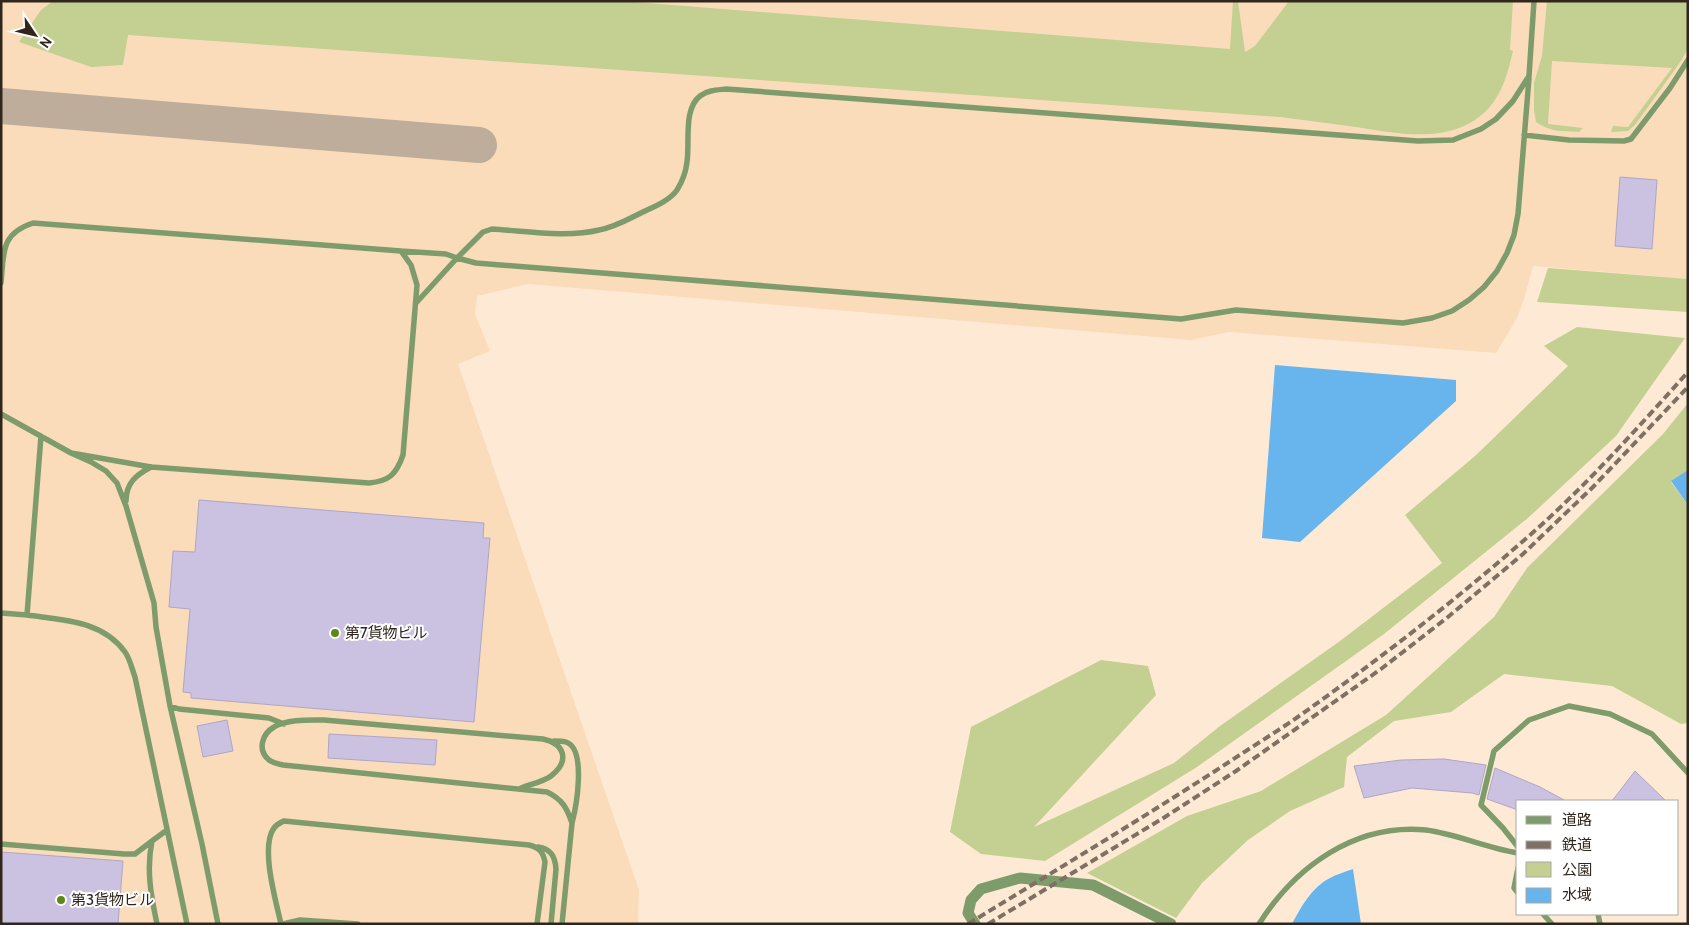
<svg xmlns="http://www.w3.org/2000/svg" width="1689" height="925" font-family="Cabin,'Noto Sans JP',sans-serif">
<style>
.built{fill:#fadcbb}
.green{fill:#c3d091}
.water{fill:#68b4ec}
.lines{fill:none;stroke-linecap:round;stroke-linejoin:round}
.taxiway{stroke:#bead9b;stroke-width:36}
.building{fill:#cbc2e2;stroke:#aea6c5}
.lane{stroke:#7e9c6b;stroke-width:5.5}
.street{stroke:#7e9c6b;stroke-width:11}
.rail{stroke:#7e7062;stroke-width:4;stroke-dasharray:8 4;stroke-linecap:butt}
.poi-dot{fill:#5c8818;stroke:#fff;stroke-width:2}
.labels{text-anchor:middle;stroke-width:4;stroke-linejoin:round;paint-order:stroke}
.poi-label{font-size:15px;fill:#30261c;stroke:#fff;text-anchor:start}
</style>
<rect width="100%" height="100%" fill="#feead4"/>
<path class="built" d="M1 1H1688V279L1533 266 1524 299 1517 318 1496 353 1229 332 1191 340 528 284 477 296 475 314 490 351 458 364 639 890 638 924H1Z"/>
<path class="green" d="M53 1H622L1230 49 1233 1H1238L1245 52 1255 46 1289 1H1513L1510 50 1513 51C1508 72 1503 93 1487 110 1452 145 1400 134 1356 127 1331 124 1306 120 1280 117L128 35 123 65 91 67 19 42 41 10Z
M1547 1H1688V48L1681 61 1635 125 1628 131 1611 132 1613 126 1628 127 1672 68 1552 61 1548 124 1583 128 1579 132C1561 131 1551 132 1536 122L1534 110V83L1542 56Z
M1548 268 1688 279V312L1537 302Z
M1577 327 1685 338 1616 436 1528 518 1384 634 1197 767 1045 861 981 854 950 832 971 727 1101 660 1148 666 1156 695 1034 827 1174 763 1220 726 1340 641 1442 563 1405 515 1475 456 1568 366 1544 346Z
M1688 403V470L1671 482 1688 505V723L1681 724 1612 686 1504 674 1451 712 1394 721 1347 757 1344 787 1290 811 1248 840 1202 883 1176 918 1087 873 1187 816 1261 791 1386 715 1494 617 1527 568 1663 434Z"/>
<path class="water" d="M1275 365 1456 380V401L1300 542 1262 538Z
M1688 470V505L1671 481Z
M1353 869 1361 924H1292C1301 907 1312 887 1330 878 1337 874 1345 872 1353 869Z"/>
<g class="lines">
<path class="taxiway" d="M1 106 479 145"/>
</g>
<path class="building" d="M1620 177 1657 180 1652 249 1615 246Z
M199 500 484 523 483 538H490L474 722 191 698V693L183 692 190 609 169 607 173 551 195 552Z
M227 720 233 751 203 757 197 726Z
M329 734 437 740 435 765 328 758Z
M1444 759 1486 765 1479 795 1472 793 1412 788 1364 798 1354 766 1401 760Z
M1495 768 1540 787 1566 801H1518V810L1487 799Z
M1635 771 1666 801H1612Z
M1 852 123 861 118 924H1Z"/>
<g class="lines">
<path class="lane" d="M1524 135 1569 140 1624 141 1631 139 1670 88 1688 60
M401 251 446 254 457 258 483 232 492 229C526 231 567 238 599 230 616 227 630 218 645 211 656 206 670 200 677 190 682 182 686 171 687 162 690 142 683 109 700 96 708 90 717 90 726 89L1418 141 1453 140 1481 129 1496 119 1513 101 1529 76 1534 1
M1 283C4 253 0 234 33 223L401 251 411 265 417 285 403 455C396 475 389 481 369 483L151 467 71 453
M416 303 457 258 476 263 1181 319 1236 310 1403 323 1432 318 1452 311 1469 300 1484 287 1497 271 1507 253 1514 235 1518 214 1529 78
M1 414 71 453 91 462 106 471 117 483 126 506 154 603 156 627 170 706 202 844 218 924
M41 436 27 615C62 620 102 620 125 652 130 659 132 669 135 677L187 924
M126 501C126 483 136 475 151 467
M1 613 27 615
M170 706 179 709 269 718 284 724
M554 741C558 741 563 741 566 742 587 749 576 808 572 823L562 924
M521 788C531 784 543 782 551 776 570 761 565 744 543 739L324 720C309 720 287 719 274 727 262 734 257 750 269 760 273 763 278 764 283 765L547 792C562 799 567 808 572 823
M1 844 124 854H135L152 841
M538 847C551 849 555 856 556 869L551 924
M1518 847 1503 828 1481 805 1494 751 1529 720 1569 706 1610 714 1652 734 1688 773
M1518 868 1514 888 1518 893
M1543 914 1552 924
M1598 914 1600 924
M157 924C151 895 146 870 152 841L167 830
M281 924C276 901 260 847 274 828 277 824 280 823 284 821L529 845C540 848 543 852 545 862L537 924
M283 924 300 920 358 924
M1259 924C1295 867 1355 823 1426 830 1457 834 1486 848 1518 853"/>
<path class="street" d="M975 924 968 913 971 900 981 889 1020 878 1093 885 1171 924"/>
<path class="rail" d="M968 924C1056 870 1143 818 1229 762 1253 746 1278 731 1302 714 1375 662 1447 607 1515 548 1578 495 1633 433 1688 372
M988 924 1165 817 1236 771 1381 669 1448 617 1523 554 1593 487 1688 387"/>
</g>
<g class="poi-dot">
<circle cx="335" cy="633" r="5"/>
<circle cx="61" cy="900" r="5"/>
</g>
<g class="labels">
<g class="poi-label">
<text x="345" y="638">第7貨物ビル</text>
<text x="71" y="905">第3貨物ビル</text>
</g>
</g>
<rect width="1689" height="925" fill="none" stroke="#30261c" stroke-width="5"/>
<rect x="1516" y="800" width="162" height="115" fill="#ffffff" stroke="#aca8a4"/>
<rect x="1526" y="816" width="25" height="8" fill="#7e9c6b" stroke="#aca8a4"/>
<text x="1562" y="825" font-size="15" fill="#30261c">道路</text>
<rect x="1526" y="841" width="25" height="8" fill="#7e7062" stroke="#aca8a4"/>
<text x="1562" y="850" font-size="15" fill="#30261c">鉄道</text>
<rect x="1526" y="862" width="25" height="15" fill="#c3d091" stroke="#aca8a4"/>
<text x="1562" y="875" font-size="15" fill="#30261c">公園</text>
<rect x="1526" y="888" width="25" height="15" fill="#68b4ec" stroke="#aca8a4"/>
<text x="1562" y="900" font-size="15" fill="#30261c">水域</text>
<g transform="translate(35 35) rotate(125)" stroke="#ffffff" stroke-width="4" paint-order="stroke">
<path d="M0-4L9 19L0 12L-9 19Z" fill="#30261c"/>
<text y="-8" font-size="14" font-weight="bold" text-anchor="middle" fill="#30261c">N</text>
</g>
</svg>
